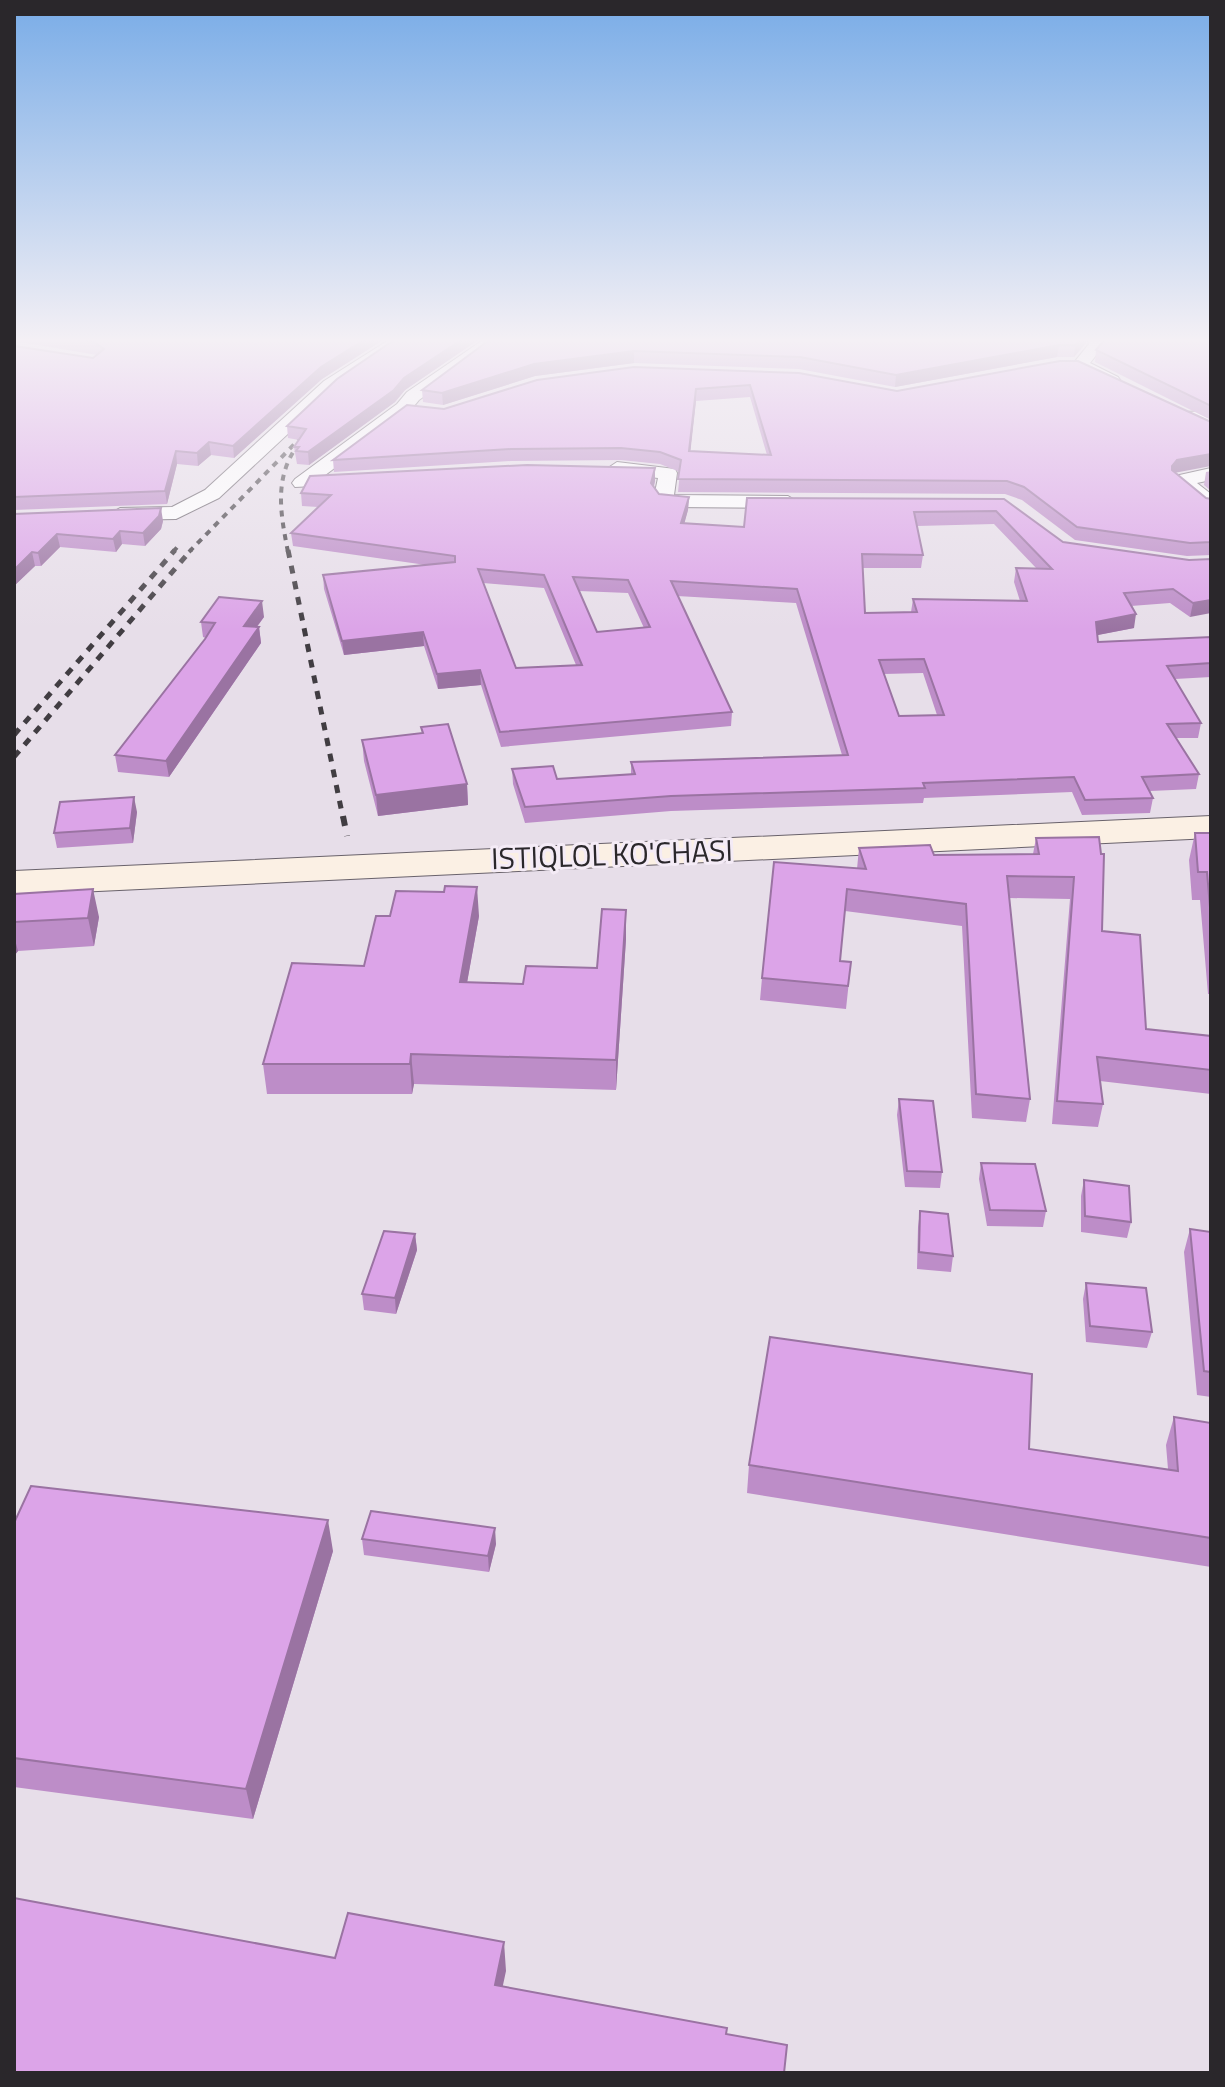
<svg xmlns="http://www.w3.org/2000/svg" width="1225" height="2087" font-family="'Titillium Web',sans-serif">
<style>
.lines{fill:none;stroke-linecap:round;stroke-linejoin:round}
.street-casing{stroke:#69626b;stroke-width:2}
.secondary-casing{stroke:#69626b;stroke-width:2}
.street{fill:#fff;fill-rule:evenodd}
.secondary{fill:#fbf0e4;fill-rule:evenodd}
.rail-far2{stroke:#413d42;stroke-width:4;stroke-dasharray:6 6;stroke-linecap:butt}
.rail-far1{stroke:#413d42;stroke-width:5;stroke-dasharray:8 8;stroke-linecap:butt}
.rail{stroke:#413d42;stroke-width:6;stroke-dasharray:10 10;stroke-linecap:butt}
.wall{fill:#bd8dc8;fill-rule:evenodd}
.shaded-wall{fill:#9a73a2}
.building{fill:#dca4e8;stroke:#9a73a2;stroke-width:2;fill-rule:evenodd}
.labels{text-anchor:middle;stroke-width:6;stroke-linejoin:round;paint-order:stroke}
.street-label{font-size:30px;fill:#2a272b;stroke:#f4ebf6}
</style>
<rect width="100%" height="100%" fill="#e7dee9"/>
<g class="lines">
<defs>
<path id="street" d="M392 338H411L336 389 219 498 176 519 120 520 110 514 120 508 172 507 205 490 324 381Z
M486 338H505L419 400 409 412 324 476H352L355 480 352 484 295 487 292 483 295 479 397 404 407 392Z
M1087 338H1103L1105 344 1090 363 1118 377 1121 381 1118 385H1106L1072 365 1089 344Z
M1211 411V421L1183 422 1174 417 1183 412Z
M617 462 675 469 677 473 674 495 788 496 798 502 788 508 668 507 661 505 654 497 658 478 610 472 608 468Z
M1211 468V480L1197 483 1211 494V510L1204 508 1172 480 1175 476Z"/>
<path id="secondary" d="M1211 816V838L14 895V871Z"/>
</defs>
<use href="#street" class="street-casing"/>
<use href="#secondary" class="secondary-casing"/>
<use href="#street" class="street"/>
<use href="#secondary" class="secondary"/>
<path class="rail-far2" d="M173 552 179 545
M189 552 313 425
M288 552C281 516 274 481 295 449"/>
<path class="rail-far1" d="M288 550 343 818
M14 735 175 550
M14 757 191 550"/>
<path class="rail" d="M343 816 347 836"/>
</g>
<path class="wall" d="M14 338H386L322 379 234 458 211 455 198 466 177 464 167 504 14 510V346L93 358 97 355 14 341Z
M397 338H481L405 390 395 402 309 465 297 464 294 447 299 440 288 438 287 426Z
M492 338H1086V343L1074 357H1057L895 387 799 369 634 363 535 376 443 405 423 402 422 390Z
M1104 338H1211V420L1095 362 1096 350 1105 340Z
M634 367 897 391 1176 473 1206 498 1211 499V555L1187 556 1075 540 1022 500 1005 494 678 492 680 472 660 464 621 460 511 461 334 472 333 460 444 409ZM750 397 767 455 690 451 696 401Z
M1211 471V491L1204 485 1206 472Z
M655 481 654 487 659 494 689 497 688 510 684 523 744 527 1004 499 1063 542 1189 560 1211 559 1190 617 1170 603 1131 606 1134 628 1097 635 1098 642 1211 637V677L1175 679 1201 723 1198 738H1176L1199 774 1196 789 1150 791 1153 798 1150 813 1082 815 1072 792 924 798 923 803 671 811 525 823 513 784 512 769 557 779 631 774V762L842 755 796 603 677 596 732 712 731 726 501 747 481 685 438 689 424 646 344 655 324 589 323 575 426 565 293 546 291 533 318 507 302 506 301 493ZM994 524 1037 569 1016 568 1014 582 1020 601 913 599 911 612 865 613 862 568H921L923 555 917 526ZM483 583 544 588 576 665 516 668ZM579 591 628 593 644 628 597 632ZM923 673 937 715 899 716 884 674Z
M14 514 163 521 161 529 145 546 122 544 116 552 60 547 41 566H35L14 586Z
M264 617 257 627H259L261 643 169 777 118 772 115 755 206 638 203 637 201 622Z
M421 727 467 784 468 805 378 816 364 761 362 740 422 733Z
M137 812 133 843 57 848 54 833Z
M1195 833H1211V994H1208L1200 900H1192L1189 860Z
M1099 837 1102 931 1146 1029 1211 1036V1094L1100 1081 1103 1104 1098 1127 1052 1124 1070 899 1009 898 1030 1099 1026 1122 972 1118 962 926 845 911 840 961 851 962 846 1009 760 1000 762 978 857 869 859 848 934 855 1033 854 1036 838Z
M14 894 99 917 94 946 18 951 14 956Z
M626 910V939L616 1090 414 1084 412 1094H267L263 1064 364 966 479 916 467 982 523 984 597 968Z
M899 1099 942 1172 940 1188 905 1187 897 1115Z
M981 1163 1046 1211 1043 1227 987 1226 979 1179Z
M1084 1180 1131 1222 1127 1238 1081 1232V1196Z
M920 1211 953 1256 951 1272 917 1269 918 1227Z
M1190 1229 1211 1232V1397L1197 1395 1184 1252Z
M415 1234 417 1250 396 1314 364 1310 362 1294Z
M1086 1283 1152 1332 1147 1348 1086 1342 1083 1299Z
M1174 1417 1211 1423V1567L747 1493 749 1465 1168 1469 1166 1445Z
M14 1523 333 1551 253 1819 14 1787Z
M362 1539 496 1544 489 1572 364 1555Z"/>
<path class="shaded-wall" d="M367 338H386L322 379 234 458 233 446 321 367Z
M464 338H481L405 390 395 402 309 465 308 452 404 378Z
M1082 338H1086V343L1074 357 1075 345Z
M1059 345 1057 357 895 387 896 375Z
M634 351V363L535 376 443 405 442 393 534 364Z
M696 389V401L689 464V451Z
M209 442 211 455 198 466 197 453Z
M176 451 177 464 167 504 165 491Z
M1211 454V466L1174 473 1170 478 1172 466 1177 460Z
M655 468V481L651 496V483Z
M689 497 688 510 681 536V523Z
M161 508 163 521 161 529 145 546 143 533Z
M120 531 122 544 116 552 113 539Z
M57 534 60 547 41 566 38 553Z
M32 552 35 566 14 586V570Z
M1211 600V613L1190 617 1193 603Z
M262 601 264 617 246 641 244 626Z
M1136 614 1134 628 1093 636 1096 622Z
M259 627 261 643 169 777 166 761Z
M423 632 424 646 344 655 342 641Z
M480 670 481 685 438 689 437 674Z
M467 784 468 805 378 816 376 795Z
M134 797 137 812 133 843 130 828Z
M477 887 479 916 462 1011 460 982Z
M93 889 99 917 94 946 88 918Z
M626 910V939L616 1090V1060Z
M14 936 18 951 14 956Z
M411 1054 414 1084 412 1094 410 1064Z
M415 1234 417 1250 396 1314 395 1298Z
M328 1520 333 1551 253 1819 246 1789Z
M495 1528 496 1544 489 1572 488 1556Z
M504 1942 506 1971 497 2013 495 1985Z"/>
<path class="building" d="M66 338H367L321 367 233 446 209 442 197 453 176 451 165 491 14 497V346L93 358 104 349 94 342Z
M397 338H464L404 378 394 390 308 452 296 451 299 447H294L306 429 287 426 337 379Z
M492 338H1082L1075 345H1059L896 375 800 357 634 351 534 364 442 393 422 390Z
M1106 338H1211V406L1096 350Z
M1060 361H1078L1211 422V454L1177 460 1172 466V470L1206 498 1211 499V542L1190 543 1077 527 1024 487 1007 481 678 479 681 460 660 452 621 448 511 449 333 460 407 405 444 409 537 380 634 367 799 373 897 391ZM750 385 771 455 689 451 696 389Z
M527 465 655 468 651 483 659 494 689 497 681 523 744 527 747 498 1004 499 1063 542 1189 560 1211 559V600L1193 603 1173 589 1124 593 1136 614 1096 622 1098 642 1211 637V663L1167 666 1201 723 1167 724 1199 774 1142 777 1153 798 1085 800 1074 777 923 783 925 788 671 796 525 807 512 769 553 766 557 779 635 774 631 762 848 755 797 589 671 581 732 712 500 732 480 670 437 674 423 632 342 641 323 575 455 562V556L291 533 331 495 301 493 310 476ZM996 511 1052 569 1016 568 1027 601 913 599 917 612 865 613 862 554 923 555 914 512ZM478 569 544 575 582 665 516 668ZM573 577 628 580 650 627 597 632ZM924 659 944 715 899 716 879 660Z
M161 508 159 516 143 533 120 531 113 539 57 534 38 553 32 552 14 570V514Z
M219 597 262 601 244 626 259 627 166 761 115 755 205 639 215 623 201 622Z
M448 724 467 784 376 795 362 740 423 733 421 727Z
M134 797 130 828 54 833 60 802Z
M1195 833H1211V919L1207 872H1198Z
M1099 837 1101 854H1104L1102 931 1140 935 1146 1029 1211 1036V1070L1097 1057 1103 1104 1057 1101 1074 877 1007 876 1030 1099 976 1094 966 904 847 889 840 961 851 962 848 986 762 978 774 862 866 869 859 848 930 845 934 855 1039 854 1036 838Z
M445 886 477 887 460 982 523 984 526 966 597 968 602 909 626 910 616 1060 411 1054 410 1064H263L292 963 364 966 376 916H390L396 891 444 892Z
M93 889 88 918 14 922V894Z
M899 1099 933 1101 942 1172 907 1171Z
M981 1163 1035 1164 1046 1211 990 1210Z
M1084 1180 1129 1186 1131 1222 1085 1216Z
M920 1211 948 1214 953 1256 919 1252Z
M1190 1229 1211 1232V1372L1204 1371Z
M384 1231 415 1234 395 1298 362 1294Z
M1086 1283 1146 1288 1152 1332 1090 1326Z
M770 1337 1032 1374 1029 1449 1178 1471 1174 1417 1211 1423V1538L749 1465Z
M31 1486 328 1520 246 1789 14 1758V1523Z
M371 1511 495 1528 488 1556 362 1539Z
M14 1898 335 1958 348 1913 504 1942 495 1985 727 2028 726 2034 787 2045 784 2073H14Z"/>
<linearGradient id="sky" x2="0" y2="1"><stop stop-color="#79ace7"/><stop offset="0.54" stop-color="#f4f0f5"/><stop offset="1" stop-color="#f4f0f5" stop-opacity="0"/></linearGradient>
<rect width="1225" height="630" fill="url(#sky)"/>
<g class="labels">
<g class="street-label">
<text transform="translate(612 855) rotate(-2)" y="10">ISTIQLOL KO'CHASI</text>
</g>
</g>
<rect width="1225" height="2087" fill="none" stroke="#2a272b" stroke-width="32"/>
</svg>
